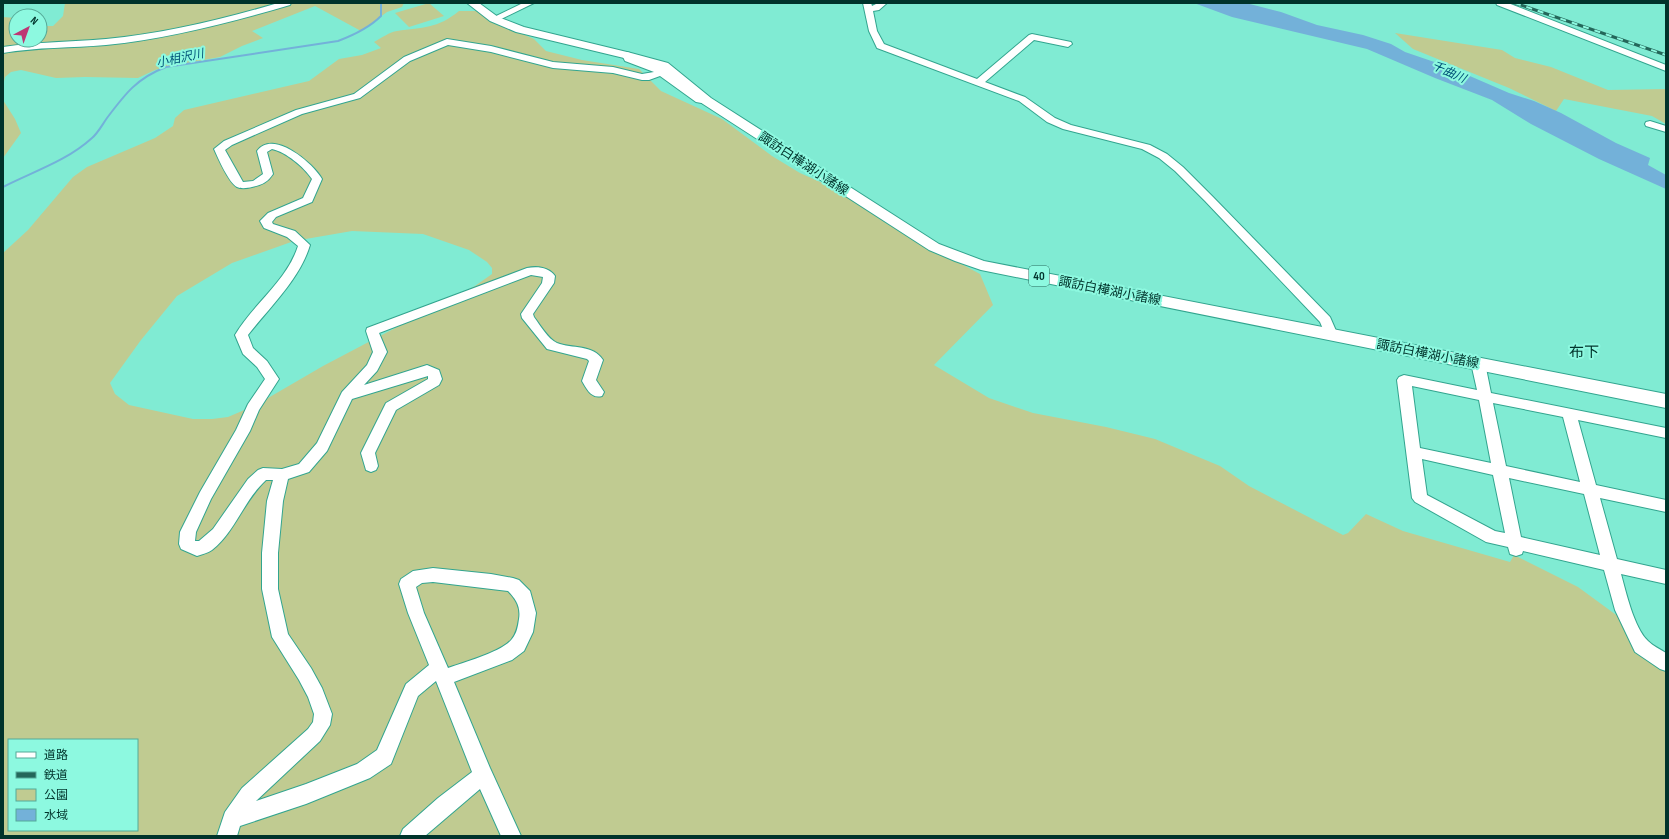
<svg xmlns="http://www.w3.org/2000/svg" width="1669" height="839" font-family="'Sofia Sans Condensed','Noto Sans JP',sans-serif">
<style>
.green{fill:#c0cb91;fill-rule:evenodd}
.water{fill:#73b1d9}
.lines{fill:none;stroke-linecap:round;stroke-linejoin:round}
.stream{stroke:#73b1d9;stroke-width:2}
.minor-casing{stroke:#32a58f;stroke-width:2}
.major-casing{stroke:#32a58f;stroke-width:2}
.minor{fill:#fff;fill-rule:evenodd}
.major{fill:#fff;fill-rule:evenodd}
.rail-casing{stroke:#24675a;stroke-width:3}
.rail{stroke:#8df9e0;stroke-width:2;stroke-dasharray:6;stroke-linecap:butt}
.labels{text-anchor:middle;stroke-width:4;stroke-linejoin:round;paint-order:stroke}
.far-water-label{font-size:12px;font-style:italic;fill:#005378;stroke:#8df9e0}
.shield{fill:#8df9e0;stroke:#2a6e61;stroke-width:1}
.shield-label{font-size:12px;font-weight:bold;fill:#00332b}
.street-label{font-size:13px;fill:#00332b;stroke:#8df9e0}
.quarter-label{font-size:15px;fill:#00332b;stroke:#8df9e0}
</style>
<rect width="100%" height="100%" fill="#80ebd3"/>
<path class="green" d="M65 3H404L402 7 387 12 361 31 315 6 252 31 263 38 242 46 220 57 165 67 155 70 138 78 85 77 56 78 21 70 11 72 5 77 3 86V17L16 18V40H40V26H53L63 16Z
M429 3 444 16 409 27 395 13Z
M459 11H476L498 23 534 39 546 51 582 60 639 69 661 91 722 119 772 156 800 173 836 189 891 226 980 274 993 305 934 365 989 398 1033 413 1106 427 1155 439 1220 466 1249 486 1343 535 1348 533 1366 514 1403 531 1510 562 1514 555 1578 587 1619 617 1632 644 1666 672V836H3V253L28 230 73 177 87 167 155 138 173 126 175 118 184 110 309 81 339 59 362 55 381 48 374 42C381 38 390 32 397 31 423 27 437 29 459 11ZM352 231 423 234 469 250 487 262 492 268V274L475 286 323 366 256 405 228 417 212 419H193L129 405 115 394 110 383 141 340 177 296 232 263 294 241ZM9 740H137V830H9Z
M1395 33 1502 50 1515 58 1551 67 1608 90 1666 89V124L1652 116 1564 99 1556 111 1509 88 1413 49Z
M3 100 15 119 21 133 3 158Z"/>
<path class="water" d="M1194 3H1246L1281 12 1317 25 1363 35 1391 44 1405 52 1449 67 1509 93 1534 101 1561 113 1616 143 1650 158 1648 165 1666 175V189L1599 159 1531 124 1492 100 1435 78 1367 49 1232 17Z"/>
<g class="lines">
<path class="stream" d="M3 187C32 172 67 161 92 138 98 133 102 125 107 118 125 94 137 78 166 67L338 41C354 35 369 28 381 16V3"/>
<defs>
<path id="minor" d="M278 3H291L290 5C232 22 166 39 106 45 72 48 37 47 3 53V47C37 42 72 42 106 39 162 34 224 19 278 3Z
M523 3H534L497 21 494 22 490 19Z
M863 3H871L872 6 878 3H887L879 10 873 11 877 31 884 44 977 79 1029 35 1032 34 1071 42 1072 44 1068 47 1034 40 985 82 1025 97 1055 118 1071 125 1150 145 1167 154 1183 167 1213 197 1330 317 1337 333 1336 336 1331 337 1326 336 1320 322 1205 201 1175 171 1159 158 1142 149 1063 129 1047 122 1019 101 877 48 869 31Z
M1496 3H1508L1666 65V71L1497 5Z
M447 39 491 46 553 62 613 67 642 74 654 72 625 61 622 55 627 52 630 53 634 59 657 66 702 97 710 99 712 101 707 104 696 102 660 76 649 80H642L613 73 553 68 491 52 448 45 410 61 360 98 302 114 232 145 225 150 243 182 253 181 263 174 257 151C273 129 313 163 322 179L312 202 276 217 272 222 273 224 295 231 310 245C300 279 269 308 248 335L253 348 267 361 279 379 259 410 250 431 211 499 196 532 195 541H199L213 529 248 479 258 470 263 468 282 469 299 464 317 443 342 392 367 365 373 352 366 331 367 328 527 268C537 266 549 267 555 276L554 283 533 314 534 317C540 325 548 339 557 343 572 349 593 344 603 360L596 380 604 392 602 396C591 399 587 389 582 381L589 361 587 359 547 349 522 318 521 314 542 283 543 277 531 275 379 333 387 352 377 371 364 385 427 365 439 370 442 379 439 385 396 410 375 453 378 466 376 470 371 472 366 470 361 453 386 403 428 379V376L352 399 327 451 309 472 288 479 283 501 278 553V589L288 634 311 668 322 688 332 714 330 725 320 741 256 801 306 784 357 764 377 750 406 684 429 665 408 613 399 584 401 579 413 571 433 568 491 574 513 578 519 580 530 591 536 613 533 632 524 651 512 660 454 682 490 768 521 836H501L480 789 425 836H400L403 829 438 798 472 772 436 681 418 696 391 764 370 778 306 804 240 826 237 836H217L225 812 242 788 308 729 313 722 314 714 308 697 299 680 272 637 262 589V553L267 501 273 480H266C244 500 235 532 212 550 208 553 202 554 197 556L181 549 179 544 180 532 200 492 236 430 248 404 265 379 257 367 243 354 235 335C253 304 287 281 298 246L287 237 264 228 260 221 268 213 303 198 312 179C304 167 286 152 272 149L267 152 273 174C268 182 262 185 252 187 248 188 241 189 237 187 229 183 218 158 214 149L224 141 296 110 354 94 404 57ZM433 582 508 591C516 599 521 607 519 619 518 626 517 633 512 639 502 652 464 662 448 668L424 613 416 587 422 583Z
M1650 121 1666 126V132L1646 126 1645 124 1646 122Z
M1478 358 1483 360 1485 363 1491 393 1666 428V438L1578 420 1596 485 1666 500V512L1600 498 1617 559 1666 570V584L1621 574C1626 592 1634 628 1648 641 1653 646 1660 649 1666 653V671L1660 669 1635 652 1615 610 1604 570 1523 551 1522 554 1516 556 1510 554 1508 547 1486 542 1415 502 1412 498 1397 380 1399 377 1404 375 1477 390 1471 363 1473 360ZM1412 386 1479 400 1491 463 1420 448ZM1493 403 1563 417 1580 482 1506 466ZM1422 459 1493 475 1505 533 1495 531 1427 495ZM1509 478 1584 494 1600 555 1521 537Z"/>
<path id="major" d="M467 3H479L498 17 524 27 631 53 668 63 711 98 939 244 984 261 1666 394V408L981 270 955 261 929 250 703 104 660 69 624 58 516 32 490 21Z"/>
</defs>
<use href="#minor" class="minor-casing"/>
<use href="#major" class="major-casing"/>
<use href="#minor" class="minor"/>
<use href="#major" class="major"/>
<defs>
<path id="rail" d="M1515 3 1666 55"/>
</defs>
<use href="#rail" class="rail-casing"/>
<use href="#rail" class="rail"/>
</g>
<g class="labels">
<g class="far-water-label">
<text transform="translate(180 58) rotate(-12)" y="4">小相沢川</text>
<text transform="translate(1449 72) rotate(24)" y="4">千曲川</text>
</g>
<rect class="shield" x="1029" y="266" width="20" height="20" rx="3"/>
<g class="shield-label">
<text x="1039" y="280">40</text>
</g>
<g class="street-label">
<text transform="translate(804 163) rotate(33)" y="5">諏訪白樺湖小諸線</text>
<text transform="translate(1110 290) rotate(11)" y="5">諏訪白樺湖小諸線</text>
<text transform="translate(1428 353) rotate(11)" y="5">諏訪白樺湖小諸線</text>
</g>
<g class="quarter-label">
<text x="1584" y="357">布下</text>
</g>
</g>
<rect width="1669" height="839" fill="none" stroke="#00332b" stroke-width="8"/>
<rect x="8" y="739" width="130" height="92" fill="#8df9e0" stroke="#55aa98"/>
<rect x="16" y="752" width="20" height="6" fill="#ffffff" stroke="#55aa98"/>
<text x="44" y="759" font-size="12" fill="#00332b">道路</text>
<rect x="16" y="772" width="20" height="6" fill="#24675a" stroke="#55aa98"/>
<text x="44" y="779" font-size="12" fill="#00332b">鉄道</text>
<rect x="16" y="789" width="20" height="12" fill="#c0cb91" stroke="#55aa98"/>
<text x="44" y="799" font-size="12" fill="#00332b">公園</text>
<rect x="16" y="809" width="20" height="12" fill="#73b1d9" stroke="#55aa98"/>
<text x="44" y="819" font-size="12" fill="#00332b">水域</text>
<g transform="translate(28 28) rotate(41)"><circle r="19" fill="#8df9e0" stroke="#55aa98"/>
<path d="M0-3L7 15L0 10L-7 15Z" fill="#be3674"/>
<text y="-6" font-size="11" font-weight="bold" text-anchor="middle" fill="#00332b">N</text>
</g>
</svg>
